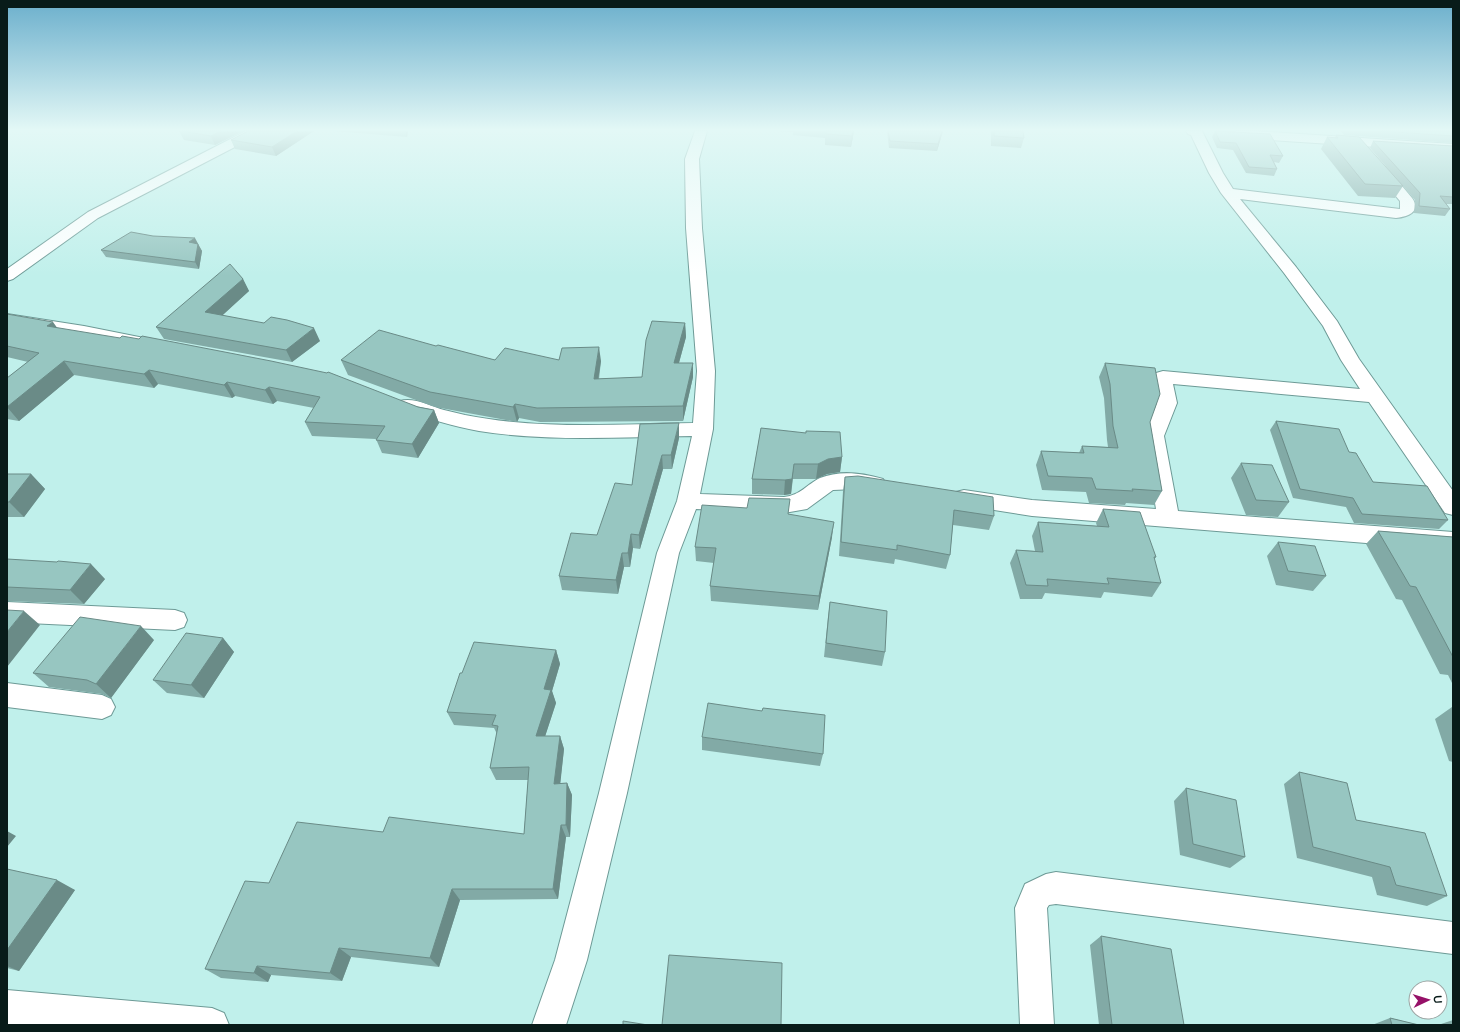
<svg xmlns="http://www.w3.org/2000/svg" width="1460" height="1032" font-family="'Varela Round',sans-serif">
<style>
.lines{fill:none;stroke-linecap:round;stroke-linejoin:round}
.minor-casing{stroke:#6d9a96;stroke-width:2}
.minor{fill:#fff;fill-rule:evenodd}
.wall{fill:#82aaa6}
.shaded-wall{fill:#6a8b87}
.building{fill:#97c6c1;stroke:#6a8b87}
</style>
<rect width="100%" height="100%" fill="#c0f0eb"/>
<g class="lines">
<defs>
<path id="minor" d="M246 131H262L260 134 98 218 13 279 7 281V269L88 212Z
M695 131H707L699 159 702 228 715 371 713 429 700 494 784 497C801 495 806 485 820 478 839 470 863 473 883 479L886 484 883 489 875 492 856 489 833 490 807 509 784 513 696 509 679 553 627 793 587 960 566 1025H532L555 960 599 793 657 553 677 501 692 436C621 437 549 442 479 431 452 426 426 418 400 409L397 405 400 401C414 397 430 406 444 410 451 412 458 413 465 415 540 430 618 424 693 423L697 371 686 228 685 159Z
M1186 131H1202L1223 173 1233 189 1400 209V201L1374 170 1376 167H1386L1412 198C1422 212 1407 217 1396 218L1240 199 1296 267 1337 321 1359 359 1453 491V515L1445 513 1369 402 1173 384 1177 403 1164 436 1178 511 1453 532V550L1032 516 956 504 953 498 956 492 964 490 1032 500 1156 509 1144 436 1157 403 1154 377 1156 373 1163 371 1360 389 1341 360 1323 326 1284 273 1221 193 1209 173 1191 135 1188 134Z
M1236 131H1254L1453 144V152L1241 138 1236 137 1235 134Z
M7 314 84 326 149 339 155 340 158 344 155 348 149 349 84 336 7 324Z
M7 602 175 610 184 613 187 620 184 627 175 630 7 622Z
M7 683 102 695 111 699 115 707 111 715 102 719 7 707Z
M1056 872 1453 922V954L1056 904 1049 905 1047 908 1054 1025H1020L1015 908 1025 884 1046 874Z
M7 990 212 1008 224 1013 229 1025 7 1024Z"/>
</defs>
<use href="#minor" class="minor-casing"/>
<use href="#minor" class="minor"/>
</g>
<path class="wall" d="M179 131H243L215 145 184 140Z
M314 131 276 156 235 149 231 140Z
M334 131H408L407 137Z
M777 131H854L851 147 825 145V138L793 135V132Z
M887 131H943L937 151 889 148Z
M991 131H1023L1024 138 1021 148 991 146Z
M1215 131H1224L1283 156 1279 163 1274 162 1277 169 1274 176 1246 173 1233 150 1217 148 1212 137Z
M1341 131H1453V143L1344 135Z
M1336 135 1397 179 1370 148 1373 141 1453 146V204H1446L1450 209 1445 216 1414 213 1415 200 1403 186 1395 198 1358 196 1321 149 1327 137 1335 138Z
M198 245 202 251 199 269 106 257 101 250 199 245Z
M243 279 249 291 222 315 320 341 292 362 164 339 156 327Z
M7 314 57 328 434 410 439 423 418 458 382 453 376 439 312 436 305 422 314 408 277 401 273 404 235 396 232 398 158 384 154 388 74 375 19 421 7 419V378L28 362 7 357Z
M685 323 686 337 679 363 693 377 683 421 540 422 519 418 517 422 435 407 348 375 341 360 436 346 495 360H559L601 361 599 379 642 377Z
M1105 363 1150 422 1162 491 1154 505 1126 503 1125 505 1089 503 1086 492 1042 490 1036 465 1041 451 1079 453 1082 446 1108 447 1107 440 1104 398 1099 377Z
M1276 421 1349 452 1373 482 1448 520 1439 529 1354 523 1346 507 1293 498 1270 430Z
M640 424 679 438 672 469H663L640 549 633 548 630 567H624L618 594 562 590 559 576 597 535 632 485Z
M761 428 842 457 840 472 827 474 816 479H793L791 494 784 495 752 494V479Z
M1241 463 1289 502 1278 517 1246 515 1231 478Z
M7 474H31L45 489 24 517H7Z
M845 477 994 516 989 530 953 525 950 555 946 569 895 559 894 564 839 556 843 491Z
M1103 509 1156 557 1154 560 1161 583 1152 597 1104 592 1101 598 1045 593 1042 599H1020L1010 563 1016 550 1035 551 1032 536 1038 522 1097 526 1096 523Z
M789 514 832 537 818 610 711 601 710 586 714 563 696 561 695 547Z
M1378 531 1453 537V685L1448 675 1440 674 1402 600 1396 599 1366 544Z
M1278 542 1326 576 1313 591 1276 585 1267 556Z
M7 559 105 579 84 604 7 601Z
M830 602 885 652 882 666 824 657 828 617Z
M223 638 234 652 204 698 167 693 153 680Z
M154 640 111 698 102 694 49 687 33 673Z
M556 650 560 664 552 691 556 703 545 736H560L564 749 560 783H567L572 795 570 837H566L558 899 460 900 439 967 351 957 342 981 271 975 268 982 221 978 205 969 269 883 383 832 524 834 528 780H496L490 768 497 734 494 728 454 725 447 712 462 673Z
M1452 707 1453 708V762L1449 761 1435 719Z
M702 737 823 754 820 766 702 750Z
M1299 772 1356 820 1447 896 1427 906 1377 895 1372 877 1297 858 1284 784Z
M1186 788 1245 857 1230 868 1180 855 1174 801Z
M7 869 75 890 19 971 7 968Z
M1101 936 1184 1025H1099L1090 945Z
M1390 1018 1419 1025H1372Z
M1453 1020V1025H1438Z"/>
<path class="shaded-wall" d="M221 131H243L215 145 211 136Z
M297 131H314L276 156 272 147Z
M405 131H408L407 137Z
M853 131H854L851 147 852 136Z
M942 131H943L937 151 938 144Z
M195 238 202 251 199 269 195 262 189 242Z
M243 279 249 291 212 325 205 312Z
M53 322 63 336 47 326Z
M685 323 686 337 675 377 674 363Z
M314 328 320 341 292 362 286 350Z
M599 347 601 361 596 393 594 379Z
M64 361 74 375 19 421 7 407Z
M693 363V377L683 421V406Z
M149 370 158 384 154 388 144 374Z
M227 382 235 396 232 398 224 385Z
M269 387 277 401 273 404 265 390Z
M515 404 519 418 517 422 513 407Z
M434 410 439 423 418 458 412 444Z
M679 423V438L672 469 671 455Z
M662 455 663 469 640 549 639 535Z
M842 457 840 472 827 474 816 479 818 464 828 459Z
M794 464 791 494 784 495 785 480Z
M31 474 45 489 24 517 9 502Z
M834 522 832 537 818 610 819 596Z
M631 534 633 548 630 567 628 553Z
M622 553 624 567 618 594 616 580Z
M91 564 105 579 84 604 70 590Z
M24 611 40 625 7 667V632Z
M141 626 154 640 111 698 96 684Z
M223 638 234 652 204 698 191 685Z
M556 650 560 664 552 691 556 703 541 749 536 736 544 689Z
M560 736 564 749 559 796 554 784Z
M567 783 572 795 570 837 566 825Z
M561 825 566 837 558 899 553 889Z
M7 831 16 836 7 847Z
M57 880 75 890 19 971 7 966V950Z
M452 889 460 900 439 967 430 958Z
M339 948 351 957 342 981 330 973Z
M257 966 271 975 268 982 254 973Z"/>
<path class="building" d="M181 131H221L211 136Z
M248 131H297L272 147 231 140Z
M826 131H853L852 136 826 134Z
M888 131H942L938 144 890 141Z
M994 131H1023L1024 138 994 136Z
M1215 131 1270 134 1283 156 1270 155 1277 169 1249 167 1236 143 1220 142Z
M1381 131H1453V136Z
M1336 135 1359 137 1403 186 1365 184 1327 137 1338 138Z
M1373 141 1453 146V197L1440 196 1450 209 1419 206 1420 193Z
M131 232 153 236 195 238 189 242 198 244 195 262 101 250Z
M230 264 243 279 205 312 264 323 271 317 287 320 314 328 286 350 156 327Z
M7 314 53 322 47 326 120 338 122 336 139 339 142 336 271 361 327 373 328 372 418 407 434 410 412 444 376 440 385 426 305 422 320 397 269 387 265 390 227 382 224 385 149 370 144 374 64 361 7 407V378L39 353 7 346Z
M652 321 685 323 674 363H693L683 406 537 408 515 404 513 407 430 392 341 360 379 330 436 346 438 345 495 360 505 348 559 360 562 348 599 347 594 379 642 377 646 340Z
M1105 363 1155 368 1160 394 1150 422 1162 491 1132 489 1133 491 1096 489 1092 478 1048 476 1041 451 1084 453 1082 446 1118 448 1113 426 1110 384Z
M1276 421 1339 429 1349 452 1356 453 1373 482 1427 486 1448 520 1362 514 1353 498 1300 489Z
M679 423 671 455H662L639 535 631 534 628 553H622L616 580 559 576 571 533 597 535 615 483 632 485 640 424Z
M761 428 806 433V431L840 432 842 457 828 459 818 464H794L792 479 785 480 752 479Z
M1241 463 1272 465 1289 502 1256 500Z
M7 474H31L9 502H7Z
M858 476 993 497 994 516 954 510 950 555 897 545V550L841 542 845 477Z
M749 498 790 499 788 514 834 522 819 596 710 586 716 548 695 547 702 505 747 508Z
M1103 509 1140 512 1156 557H1154L1161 583 1107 578 1109 584 1047 579 1048 586 1026 585 1016 550 1043 552 1038 522 1109 527Z
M1378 531 1453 537V657L1416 587 1410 586Z
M1278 542 1315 546 1326 576 1288 571Z
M7 559 57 562 58 561 91 564 70 590 7 587Z
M830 602 887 611 885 652 826 643Z
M7 610 24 611 7 632Z
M80 617 141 626 96 684 87 680 33 673Z
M186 633 223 638 191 685 153 680Z
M474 642 556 650 544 689 551 690 536 736H560L554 784 567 783 566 825H561L553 889H452L430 958 339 948 330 973 257 966 254 973 205 969 245 881 269 883 297 822 383 832 389 817 524 834 529 767 490 768 498 726 492 725 496 715 447 712 460 673H462Z
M708 703 762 711 763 708 825 715 823 754 702 737Z
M1299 772 1347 783 1356 820 1425 833 1447 896 1396 885 1390 867 1313 847Z
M1186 788 1236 800 1245 857 1193 844Z
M7 869 57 880 7 950Z
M1101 936 1171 949 1184 1025H1112Z
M669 955 782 963 781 1025H662Z
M1390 1018 1419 1025H1392Z
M623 1021 648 1025H623Z"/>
<linearGradient id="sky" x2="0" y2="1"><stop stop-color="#6bafcc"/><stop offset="0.47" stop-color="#e3f8f6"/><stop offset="1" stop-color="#e3f8f6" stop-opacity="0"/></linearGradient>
<rect width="1460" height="276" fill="url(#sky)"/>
<rect width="1460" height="1032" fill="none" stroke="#081b19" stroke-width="16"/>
<g transform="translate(1428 1000) rotate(86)"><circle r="19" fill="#ffffff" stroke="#9ca4a3"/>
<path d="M0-3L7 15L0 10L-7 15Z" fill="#961168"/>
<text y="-6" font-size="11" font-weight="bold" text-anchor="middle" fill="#081b19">U</text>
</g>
</svg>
